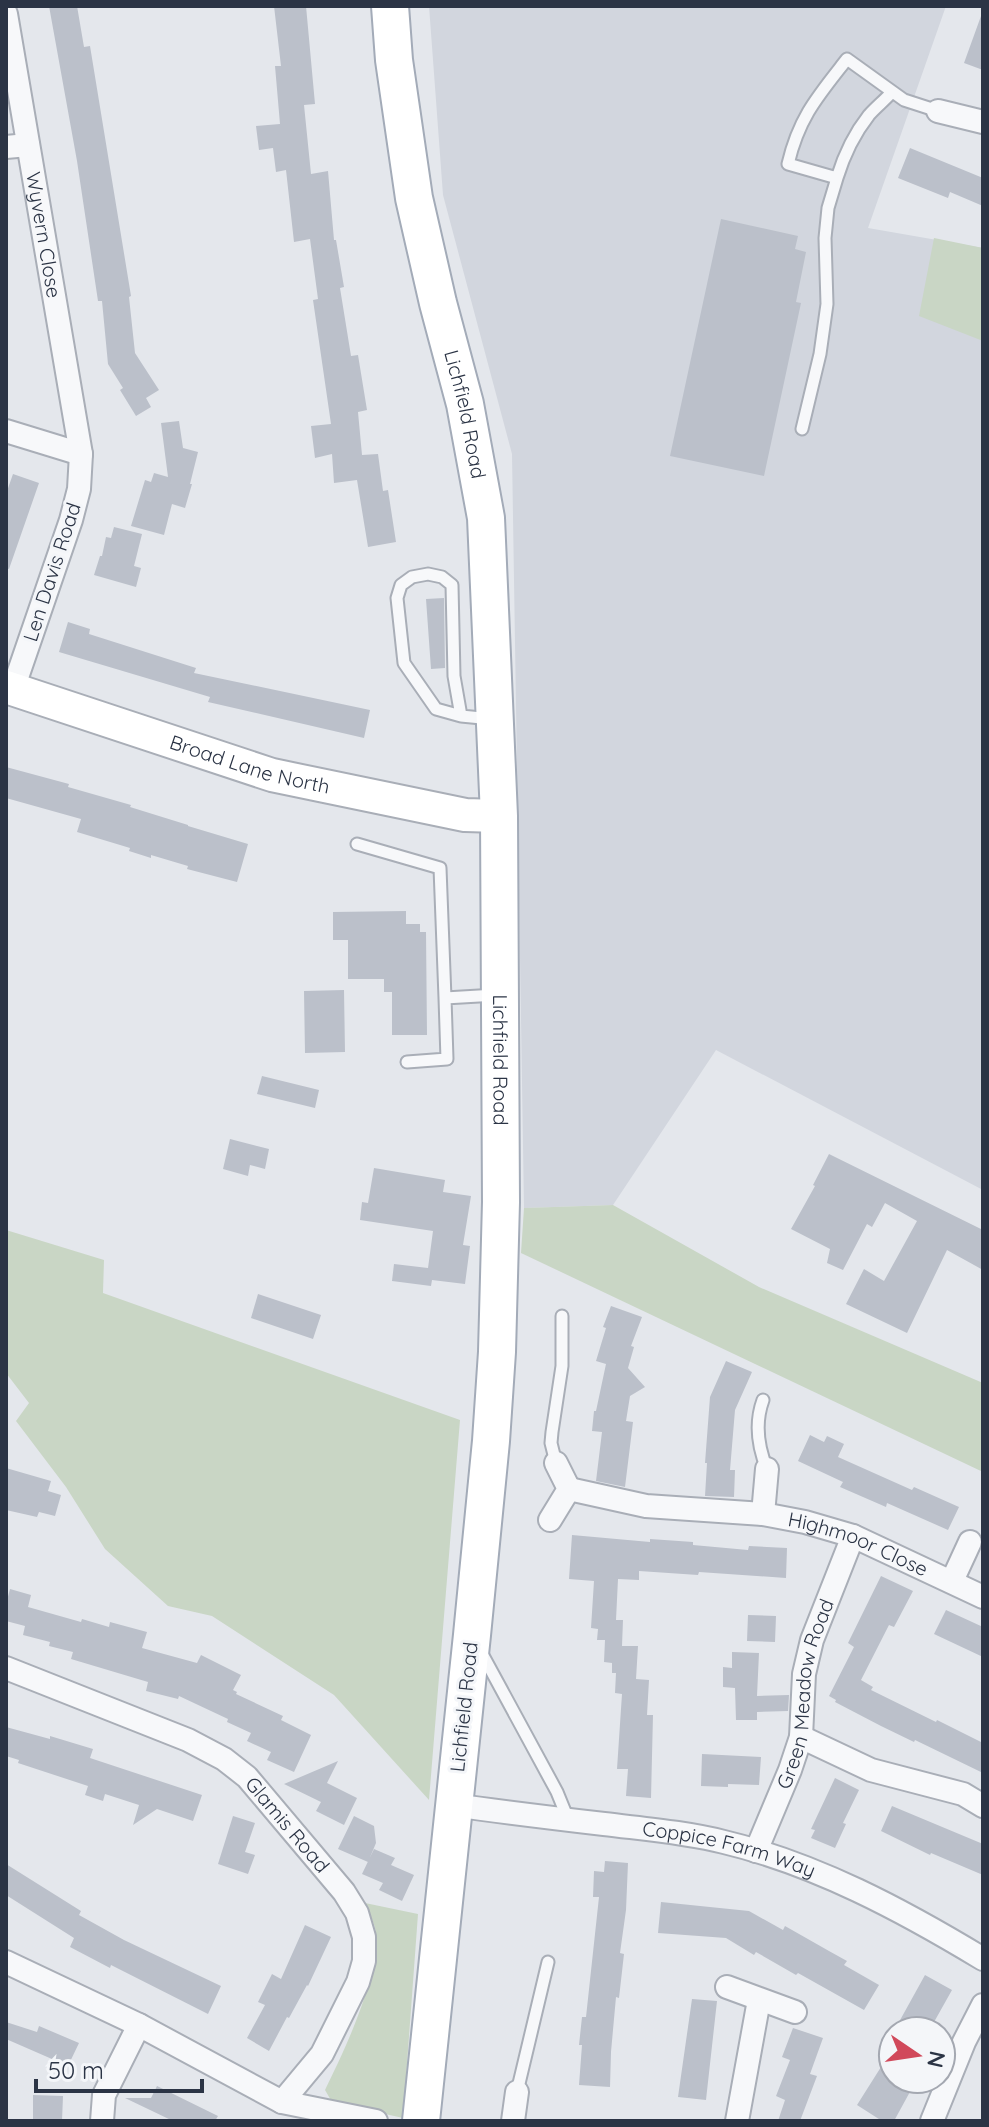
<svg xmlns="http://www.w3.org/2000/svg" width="989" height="2127" font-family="Quicksand,sans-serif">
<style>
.built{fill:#d2d6de}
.green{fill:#c9d6c5}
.building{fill:#bbc0ca}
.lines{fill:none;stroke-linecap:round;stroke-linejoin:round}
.lane-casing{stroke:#a9aeb7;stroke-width:15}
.street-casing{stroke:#a9aeb7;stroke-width:26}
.secondary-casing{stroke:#a9aeb7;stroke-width:36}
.primary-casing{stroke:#a3abb8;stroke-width:40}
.lane{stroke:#f7f8fa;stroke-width:11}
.street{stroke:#f7f8fa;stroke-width:22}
.secondary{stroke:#fff;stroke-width:32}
.primary{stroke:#fff;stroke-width:36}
.labels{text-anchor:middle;stroke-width:6;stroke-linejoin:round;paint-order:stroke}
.street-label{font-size:20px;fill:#2b3445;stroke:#f4f6f9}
</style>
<rect width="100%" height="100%" fill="#e4e7ec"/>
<path class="built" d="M429 6H946L868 228 983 248V1190L716 1050 613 1205 524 1208 512 454 443 195Z"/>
<path class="green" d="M934 238 983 248V341L919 316Z
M613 1205 759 1287 983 1383V1472L521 1253 524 1208Z
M6 1230 104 1260 103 1293 460 1420 429 1800 334 1695 212 1616 168 1606 105 1549 66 1487 16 1421 29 1403 6 1373Z
M365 1903 418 1914 403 2118 332 2102 325 2090C345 2049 379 1978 376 1933 375 1924 369 1912 365 1903Z"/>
<path class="building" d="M49 6H77L84 47 90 46 131 296 129 297 135 353 159 390 146 398 151 407 136 416 120 390 123 388 108 364 102 301H98L77 161Z
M274 6H306L315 104 304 105 311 174 328 171 334 240H336L344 287 340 288 351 356 358 355 367 410 358 412 362 455 378 454 383 491 388 490 396 542 368 547 357 480 334 483 332 454 315 458 311 426 331 424 313 300 318 299 310 239 294 242 286 170 276 172 273 148 259 150 256 126 280 124 275 66H281Z
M981 16H983V70L964 63Z
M910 148 983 178V206L950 192 948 198 898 178Z
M721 219 798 236 795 249 806 252 796 302 801 303 764 476 670 456Z
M179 421 183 448 198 452 190 484H192L185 508 172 504 164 535 131 526 145 480 151 482 154 473 168 477 161 423Z
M13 474 39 483 9 569 6 568V494Z
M114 527 142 534 134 566 141 568 136 587 94 575 100 556H102L106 537 111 538Z
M444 598 445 668 431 669 426 599Z
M68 622 90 629 89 634 196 668 194 673 370 710 364 738 208 702 210 697 59 652Z
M6 767 69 784 68 787 131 805 130 807 188 825V826L248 844 237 882 187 869 188 866 151 855V858L129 851 130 848 77 832 81 819 6 798Z
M406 911V924H420V932H426L427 1035H392V992H384V979H348V940H333V912Z
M344 990 345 1052 305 1053 304 991Z
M262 1076 319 1090 315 1108 257 1094Z
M230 1139 269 1149 265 1169 250 1165 248 1176 223 1169Z
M829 1154 983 1230V1270L947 1250 907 1333 846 1304 864 1269 884 1281 917 1221 885 1203 872 1227 867 1224 843 1270 827 1263 830 1249 791 1229 815 1186 813 1185Z
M374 1168 445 1180 443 1192 471 1196 463 1245 470 1246 465 1284 432 1280 431 1286 392 1281 394 1264 428 1268 433 1231 360 1220 362 1202 368 1203Z
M258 1294 321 1315 313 1339 251 1318Z
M611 1306 642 1317 631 1346 634 1347 628 1368 645 1387 630 1396 626 1421 633 1422 625 1487 596 1481 602 1432 592 1431 594 1411H596L606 1364 596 1361 606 1328 603 1327Z
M726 1361 752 1372 735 1410 730 1470H735L734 1497 705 1496 707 1463H705L710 1397Z
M810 1435 824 1442 827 1436 844 1444 838 1457 912 1490 914 1487 959 1507 948 1530 887 1503 886 1507 840 1487 843 1482 798 1461Z
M6 1468 51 1481 48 1491 61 1495 55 1516 39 1512 37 1517 6 1510Z
M572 1535 650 1542V1539L693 1542V1545L748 1550 749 1546 787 1548 786 1578 699 1572 698 1575 639 1571V1580L618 1579 616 1620H623L622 1646H638L636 1679 649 1680 647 1715H653L651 1798 626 1796 628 1769H617L622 1694 615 1693 616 1673H612V1663L604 1662 605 1640H597L598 1629 591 1628 594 1581 569 1579Z
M881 1576 913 1591 894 1627 889 1625 861 1680 873 1687 871 1690 936 1722 937 1720 983 1743V1773L915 1740 914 1742 881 1726 835 1702 836 1700 829 1696 854 1647 848 1643Z
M10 1589 31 1595 28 1607 81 1622 82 1619 109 1627 110 1622 147 1632 142 1648 197 1663 201 1655 241 1675 233 1690 237 1692 236 1694 283 1716 281 1720 311 1735 294 1772 267 1760 271 1752 247 1741 251 1733 227 1722 228 1719 179 1696 178 1699 146 1691 148 1682 71 1659 73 1652 49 1646 50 1642 23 1635 25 1626 6 1621V1604Z
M946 1610 983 1627V1657L934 1634Z
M748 1615 776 1616 775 1642 747 1641Z
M732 1652 759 1653 757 1696 789 1695 788 1711 757 1712V1720H736L735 1688 723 1687V1667L732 1668Z
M6 1727 50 1739V1736L93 1749 90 1758 202 1795 193 1821 157 1809 133 1825 139 1805 105 1794 103 1801 85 1795 88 1786 18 1763 19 1760 6 1756Z
M702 1754 761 1757 759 1785 728 1784V1787L701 1786Z
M338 1761 327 1783 357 1798 344 1825 316 1811 321 1802 284 1784Z
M835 1778 859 1790 843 1823 846 1824 835 1848 811 1838 815 1830 811 1829Z
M892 1806 983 1844V1875L931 1853 930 1855 881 1831Z
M233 1816 255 1823 245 1852 255 1855 248 1874 218 1864Z
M354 1816 374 1826 376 1843 368 1862 338 1849Z
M374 1849 395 1858 391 1865 414 1875 402 1901 379 1890 383 1883 362 1874Z
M605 1861 628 1863 626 1910 620 1953 624 1954 619 1998 616 1997 611 2052 610 2087 579 2085 582 2045H579L582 2017H586L599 1897H593L594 1871 604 1872Z
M6 1864 81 1911 79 1915 124 1940 221 1986 208 2014 111 1965 110 1968 70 1947 74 1938 6 1895Z
M661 1902 749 1911 783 1930 785 1926 829 1951 847 1961 844 1965 879 1985 864 2010 798 1973 796 1975 756 1952 754 1955 726 1938 658 1933Z
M305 1925 331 1937 308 1986 307 1985 289 2018 287 2017 269 2051 247 2038 265 2005 258 2002 272 1974 281 1979Z
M925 1975 952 1990 929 2031H894Z
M692 1999 717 2001 706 2100 678 2097Z
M6 2022 37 2032 39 2026 79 2043 68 2066 6 2039Z
M793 2028 823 2038 810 2074 817 2076 800 2121H778L785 2100 776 2096 790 2060 782 2057Z
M893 2048V2079H917L894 2121H882L857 2105Z
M157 2086 218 2116 215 2121H173L125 2098H151Z
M33 2095 63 2096 62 2121H33Z"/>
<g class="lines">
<defs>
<path id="lane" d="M892 92C885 100 876 107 869 115 854 134 844 155 837 178L788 164C799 117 818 96 847 59L904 100 938 111
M802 429 820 354 827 304 825 238 828 208 837 178
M461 716 454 676 452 585 442 577 428 574 412 577 401 585 397 598 404 663 436 709 461 716 492 719
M357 844 440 868 445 998
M407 1062 447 1059 445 998 496 995
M763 1400C755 1422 758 1447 767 1469
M556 1463 551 1443 552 1432 562 1366V1316
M480 1650 557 1792 568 1819
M517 2092 548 1962"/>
<g id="street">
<path id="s1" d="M6 14 81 454 79 489 71 520 13 689"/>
<path d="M938 111 983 122"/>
<path d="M6 147 28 145"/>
<path d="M6 431 81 454"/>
<path d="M569 1489 646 1506 763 1514 767 1469"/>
<path id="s2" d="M763 1514 805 1522 853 1536 983 1597"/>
<path d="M550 1520 569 1489 556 1463"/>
<path d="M952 1581 970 1542"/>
<path id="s3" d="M6 1668 188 1740 224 1759 247 1777 344 1892 357 1913 364 1937V1961L358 1982 322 2054 282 2102"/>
<path d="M801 1737 871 1770 963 1794 983 1806"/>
<path id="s4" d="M453 1805C503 1812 553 1818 604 1824 644 1829 684 1832 724 1842 816 1864 902 1910 983 1959"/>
<path id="s5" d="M756 1851 790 1770 801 1737 804 1674 812 1640 853 1536"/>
<path d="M6 1962 139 2025 282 2102 376 2121"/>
<path d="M727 1987 795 2012"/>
<path d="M102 2121 104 2095 139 2025"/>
<path d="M513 2121 517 2092"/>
<path d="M737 2121 759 2000"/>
<path d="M932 2121 964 2042 983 2005"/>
</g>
<g id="secondary">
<path id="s6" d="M6 687 272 775 465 815 499 816"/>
</g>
<g id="primary">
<path id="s7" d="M390 6 394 60 414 198 438 303 465 404 486 518 499 816 501 1202 497 1352 491 1441 472 1635 421 2121"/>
</g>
</defs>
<use href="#lane" class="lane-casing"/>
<use href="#street" class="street-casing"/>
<use href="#secondary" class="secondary-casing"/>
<use href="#primary" class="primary-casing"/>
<use href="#lane" class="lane"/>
<use href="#street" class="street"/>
<use href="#secondary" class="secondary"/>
<use href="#primary" class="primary"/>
</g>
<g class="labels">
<g class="street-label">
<text dy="7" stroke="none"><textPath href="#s1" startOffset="224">Wyvern Close</textPath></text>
<text dy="7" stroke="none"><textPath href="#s7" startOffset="416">Lichfield Road</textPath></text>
<text transform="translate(52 572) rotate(-72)" y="7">Len Davis Road</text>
<text dy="7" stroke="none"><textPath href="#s6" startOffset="256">Broad Lane North</textPath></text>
<text dy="7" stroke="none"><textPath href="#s7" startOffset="1064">Lichfield Road</textPath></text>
<text dy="7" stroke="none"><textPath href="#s2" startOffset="100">Highmoor Close</textPath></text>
<text dy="7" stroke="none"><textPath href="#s5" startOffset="166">Green Meadow Road</textPath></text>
<text transform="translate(464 1707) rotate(-84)" y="7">Lichfield Road</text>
<text dy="7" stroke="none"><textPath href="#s3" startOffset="328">Glamis Road</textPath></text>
<text dy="7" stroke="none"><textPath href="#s4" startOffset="280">Coppice Farm Way</textPath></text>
</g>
</g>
<rect width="989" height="2127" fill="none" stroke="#2b3445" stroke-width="16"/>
<g transform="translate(917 2055) rotate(103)"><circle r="38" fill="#f4f6f9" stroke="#a4a8b1" stroke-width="2"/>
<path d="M0-6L14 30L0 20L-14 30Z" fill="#d1495b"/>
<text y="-12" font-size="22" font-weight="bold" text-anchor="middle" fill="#2b3445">N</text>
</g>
<path d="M36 2079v12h166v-12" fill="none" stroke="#2b3445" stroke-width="4"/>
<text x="48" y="2079" font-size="24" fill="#2b3445" stroke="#f4f6f9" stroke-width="6" paint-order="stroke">50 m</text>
</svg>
